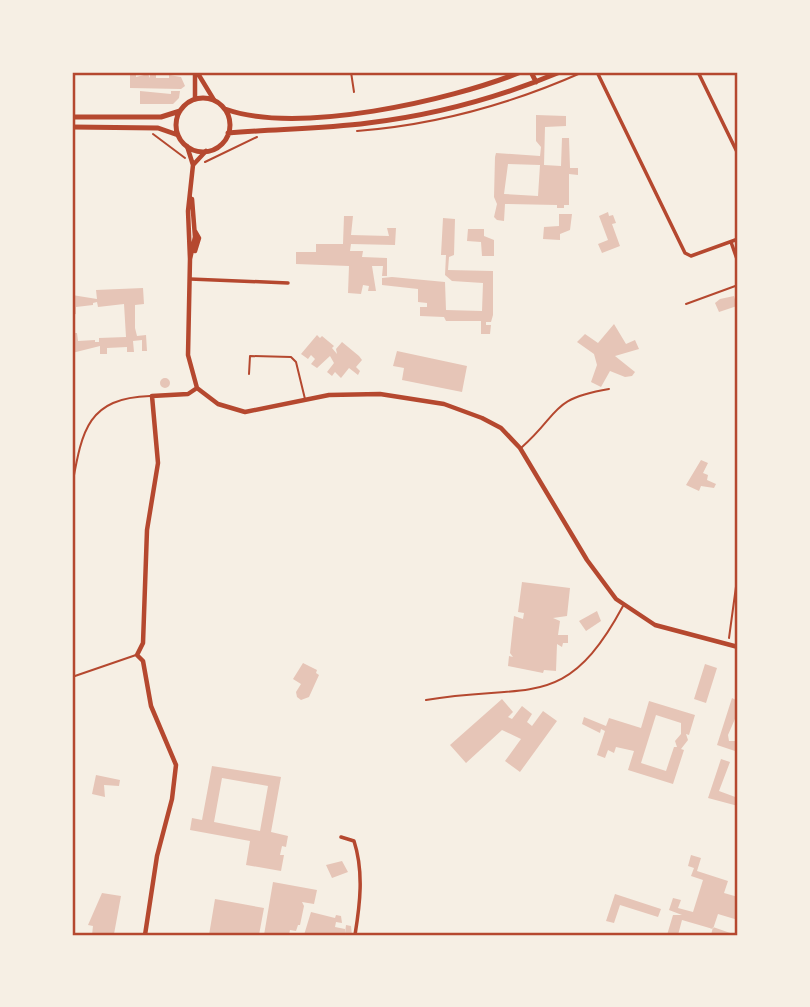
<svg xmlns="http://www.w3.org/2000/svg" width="810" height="1007" font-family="'Times New Roman',serif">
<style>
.building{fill:#e6c5b7;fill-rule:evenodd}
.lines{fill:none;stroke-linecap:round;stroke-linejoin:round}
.path{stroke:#b5482f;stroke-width:2}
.service{stroke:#b5482f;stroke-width:2}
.minor{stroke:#b5482f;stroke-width:3.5}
.tertiary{stroke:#b5482f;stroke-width:4.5}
.secondary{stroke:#b5482f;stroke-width:4.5}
.primary{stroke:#b5482f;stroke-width:5}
.neatline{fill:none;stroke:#b5482f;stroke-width:2.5}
</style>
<rect width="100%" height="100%" fill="#f6efe4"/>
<path class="building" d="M130 72H136V77L148 74 150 78V72H156V78H169V75L181 77 185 86 181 89 130 88Z
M140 91 171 94V91H180L179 98 173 104H140Z
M536 115 566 116V126L545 127 544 165 561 166 562 138H569L570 168H578V175L569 174V205H564V208H557V205L505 204 504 221 497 220 494 217 497 204 494 197 495 157 496 153 540 156 541 147 536 141ZM508 164 540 165 538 196 504 194Z
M608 212 609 216 613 215 616 223 612 224 620 246 602 253 598 244 608 240 599 216Z
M559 214H572L570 230 560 234V240L543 239 544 227 559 226Z
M344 216H353L351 235 389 236 387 228H396L395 245 351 244 350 251H363L362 257 387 258V276H382L383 266H372L376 291H368L369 286 363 285 361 294 348 293 349 266 296 264V252H316V244H343Z
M443 218 455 219 454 255 449 257 448 270 493 271V315L491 322H486V325H491L490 334H481V321H446L444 317 420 316V307H427V303L418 302V289L382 285V278L392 277 445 282 446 310 482 311 483 283 452 281 445 275 446 255H441Z
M468 229H484V236L494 240V256H482L481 242 467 241Z
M143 288 144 304 135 305V328L137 336 146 335 147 351H142V340L133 341 134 352H127V347L107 348V354H100V346L72 353V333H77L78 341 95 340V342H99V338L126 337 124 304 98 307 97 302 93 303V305L76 307V314L72 315V295L97 299 96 290Z
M734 296 737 306 719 312 715 303 720 299Z
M614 324 626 344 635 340 639 349 615 356 635 372 632 376 625 377 610 371 601 387 591 382 597 365 594 354 577 342 585 334 598 343Z
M317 335 320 338 322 336 334 346 332 348 337 354 336 349 342 342 359 356 362 360 356 367 360 371 358 375 349 368 341 378 335 372 332 376 327 372 334 363 330 356 317 368 311 364 315 359 311 355 308 359 301 354Z
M397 351 467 366 462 392 402 380 404 368 393 366Z
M160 383a5 5 0 1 1 10 0a5 5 0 1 1-10 0Z
M701 460 708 463 703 473 708 475 707 480 716 484 714 488 701 486 699 491 686 485Z
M522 582 570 588 567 616 553 618 560 621 558 635H568V643H563L562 647 557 644 556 671 544 670 543 673 508 666 509 656 513 657 510 653 514 616 523 619 524 613 518 612Z
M597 611 601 621 586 631 579 621Z
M303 663 317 670 316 673 319 675 309 697 301 700 297 697 296 692 301 684 293 679Z
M705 664 717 668 706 703 694 699Z
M732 698 738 701V712L728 735 729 741H738V752L717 745Z
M502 699 513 712 508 717 512 719 522 706 532 714 527 722 532 726 543 711 557 721 520 772 505 761 521 739 502 730 466 763 450 745Z
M649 701 695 715 689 735 686 734 688 740 681 749 684 750 673 784 628 770 634 751 616 747 614 753 608 750 605 758 597 755 605 731 601 729 600 733 582 724 584 717 606 726 609 718 641 728ZM656 715 681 723V734L675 741 677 747H674L666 771 641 763Z
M721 759 730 762 719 791 738 798V806L708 798Z
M212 766 281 777 271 832 288 836 286 847 282 846 280 855H284L281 871 246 865 250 841 190 830 192 818 202 820ZM222 778 268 786 260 831 214 822Z
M96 775 120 780 119 786 104 785 105 797 92 794Z
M691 855 701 858 697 871 728 881 724 893 738 897V920L718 914 713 929 682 920 678 935H667L673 915H682L669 910 673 898 681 900 678 908 693 912 703 880 691 876 694 868 688 866Z
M342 861 348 872 332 878 326 865Z
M273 882 317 890 314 904 302 902 304 906 300 925H298L296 931 290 930 289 935H264Z
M102 893 121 896 114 934 92 935 93 926 88 925Z
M615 894 661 909 658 917 620 905 614 923 606 921Z
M215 899 264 908 259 935H209Z
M311 912 335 918 336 915 341 916 342 923 336 922 335 927 345 929V933L346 925 351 926 352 935H304Z
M713 927 736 935H711Z"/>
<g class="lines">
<path class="path" d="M357 131C435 125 511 104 583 72
M153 134 185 158
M205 162 257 137
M729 638 738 572"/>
<path class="service" d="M351 72 354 92
M686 304 738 285
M249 374 250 356 291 357 296 362 305 399
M521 448C561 413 549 399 609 389
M72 486C82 431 87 398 150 396
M72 677 136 655
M426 700C528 682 565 714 623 606"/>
<path class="minor" d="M597 72 685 253 691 256 738 239
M698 72 738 154
M731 242 738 262
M190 279 288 283
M341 837 354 841C364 872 360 904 355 935"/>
<path class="tertiary" d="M187 146 193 165 188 211 190 259 188 355 197 388 218 404 245 412 329 395 380 394 444 404 482 418 501 428 520 448 587 560 616 599 655 625 738 647
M193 165 206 151
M195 231 199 238 195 251
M190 259 195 237 192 199
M145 935 157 856 172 799 176 765 151 706 143 661 137 655 143 643 147 530 158 463 152 396 188 394 197 388"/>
<path class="secondary" d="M195 72V99
M197 72 214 100"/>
<path class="primary" d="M531 72 536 82
M176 125a27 27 0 1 1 54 0a27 27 0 1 1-54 0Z
M225 109C298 135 449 101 521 72
M72 117H161L180 111
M72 127 158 128 178 135
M228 133C275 129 322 129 368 123 435 115 498 98 560 72"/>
</g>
<rect width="810" height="1007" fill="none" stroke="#f6efe4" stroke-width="147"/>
<rect x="74" y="74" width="662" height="860" class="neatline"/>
</svg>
